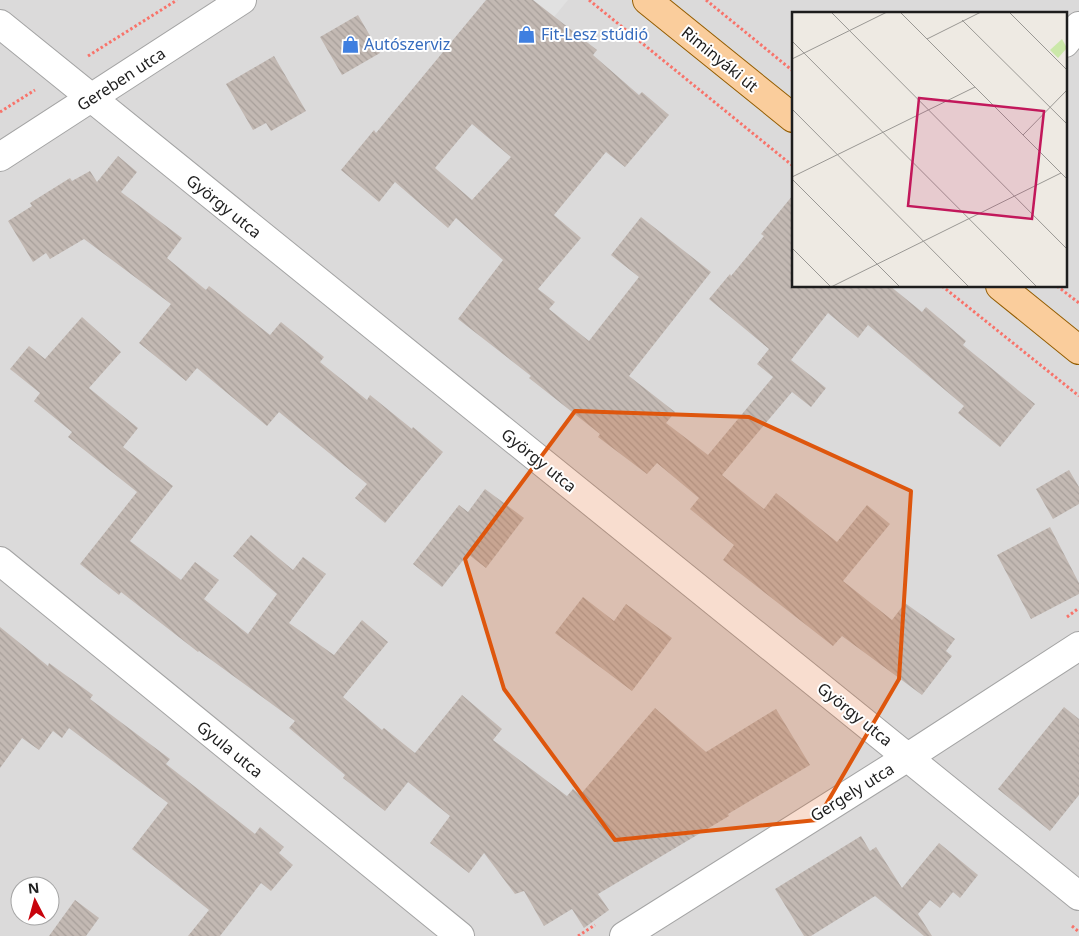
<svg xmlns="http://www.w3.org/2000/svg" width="1079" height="936" font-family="'Noto Sans',sans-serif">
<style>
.residential{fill:#dbdada;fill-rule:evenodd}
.parking{fill:#e1e1e1}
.building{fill:url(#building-back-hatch);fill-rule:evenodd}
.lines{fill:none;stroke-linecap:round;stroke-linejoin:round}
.minor-casing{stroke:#a4a4a4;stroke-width:30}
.major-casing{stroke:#945d02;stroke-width:30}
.path{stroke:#f8736a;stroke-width:3;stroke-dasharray:2.5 2.5;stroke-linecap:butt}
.minor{stroke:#fff;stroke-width:28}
.major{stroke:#facd9c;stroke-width:28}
.marked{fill:#de560d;fill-opacity:0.2;stroke:#de560d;stroke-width:4;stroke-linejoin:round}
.labels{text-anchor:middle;stroke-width:4;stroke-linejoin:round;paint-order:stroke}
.shop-label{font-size:16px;fill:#366cbe;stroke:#fff;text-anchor:start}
.street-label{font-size:16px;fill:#1d1d1d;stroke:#fff}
.inset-road{fill:none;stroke:#9a9894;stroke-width:1}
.view{fill:#c2185b;fill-opacity:0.15;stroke:#c2185b;stroke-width:2.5}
.inset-edge{fill:none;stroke:#1d1d1d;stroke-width:2.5}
</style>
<defs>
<pattern id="building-back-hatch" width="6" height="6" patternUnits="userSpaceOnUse" patternTransform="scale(1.25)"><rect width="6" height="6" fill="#c3b9b3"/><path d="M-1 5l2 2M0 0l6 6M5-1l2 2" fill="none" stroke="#a79f9a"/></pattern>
</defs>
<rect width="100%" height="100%" fill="#eeeae3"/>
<path class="residential" d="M0 0H1079V936H0ZM793 14H1065V286H793ZM20 886H50V916H20Z"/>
<path class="parking" d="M533 0H568L554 17Z"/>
<path class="building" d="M486 0H533L597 50 593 55 639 95 642 92 669 115 625 167 606 152 554 215 581 238 538 289 555 302 549 309 589 341 639 277 611 255 641 217 711 272 629 376 675 412 666 423 708 455 773 377 757 364 769 349 709 299 730 274 731 276 764 236 761 234 793 195V286H890L922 312 926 307 966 341 963 345 1035 404 1000 447 958 413 964 406 868 325 858 338 828 313 791 360 826 388 811 407 792 392 722 475 764 509 776 493 837 542 867 505 890 524 843 581 892 620 905 603 955 639 946 651 952 656 922 695 842 636 833 646 723 560 734 545 690 509 699 498 657 463 647 474 598 437 600 434 529 378 531 376 458 319 503 260 456 218 448 228 395 182 379 202 341 170 374 130 376 133ZM472 124 511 157 472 200 435 168Z
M358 15 380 53 342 75 320 37Z
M274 56 306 111 271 131 266 123 253 130 226 84Z
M118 156 137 172 121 192 182 238 167 258 206 290 209 286 270 335 281 322 324 357 320 362 367 400 370 395 412 429 413 427 443 452 385 523 355 498 367 484 279 412 267 426 197 368 186 381 139 343 171 304 84 239 50 259 46 253 33 262 8 221 32 206 30 203 70 178 72 181 90 171 97 182Z
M82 317 121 352 89 388 138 428 123 447 173 486 130 541 181 580 195 562 219 580 204 599 248 634 277 594 233 556 251 535 293 570 303 557 326 574 289 623 334 655 362 620 388 642 343 697 382 730 384 728 415 753 462 695 502 729 493 740 567 796 573 789 580 795 655 708 706 752 776 709 810 765 728 814 729 816 598 894 609 910 584 928 572 909 544 926 524 891 515 894 484 853 469 873 430 843 450 816 408 782 385 811 343 778 345 775 289 728 295 721 199 651 198 652 121 592 119 595 80 564 137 492 68 437 72 432 34 401 40 393 10 369 29 346 45 359Z
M1069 470 1079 487V504L1053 519 1036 489Z
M485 489 524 518 486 568 468 554 442 587 413 564 459 505 468 512Z
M1050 527 1079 583V594L1031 619 997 555Z
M583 597 614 621 626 604 672 638 632 691 555 633Z
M0 627 48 666 49 663 93 695 90 699 170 759 166 764 255 834 260 827 284 847 279 853 293 865 271 891 261 883 220 936H188L209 910 132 849 168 803 69 728 62 738 53 731 39 750 22 738 0 768Z
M1064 707 1079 719V795L1050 831 998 789Z
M861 836 870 851 876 847 902 888 939 843 978 875 960 898 953 892 940 908 930 900 918 914 932 936H924L875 896 811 936H804L775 889Z
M75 900 99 918 86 936H49Z"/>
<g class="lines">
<defs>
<path id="minor" d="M0 24 1079 896
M1065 43 1079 26
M0 157 242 0
M0 561 460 936
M624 936 908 757 1079 646"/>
<path id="major" d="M647 0 793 118
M1000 286 1079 350"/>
</defs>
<use href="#minor" class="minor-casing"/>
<use href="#major" class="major-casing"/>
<path class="path" d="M589 0 793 166
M706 0 793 71
M88 56 177 0
M0 112 35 90
M942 286 1079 396
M1057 286 1079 303
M1067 617 1079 608
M1072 926 1079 932
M578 936 595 925"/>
<use href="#minor" class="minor"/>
<use href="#major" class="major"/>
</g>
<path class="marked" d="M575 411 749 417 911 491 899 679 817 820 615 840 504 689 465 559Z"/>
<defs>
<symbol id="shop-bare" viewBox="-9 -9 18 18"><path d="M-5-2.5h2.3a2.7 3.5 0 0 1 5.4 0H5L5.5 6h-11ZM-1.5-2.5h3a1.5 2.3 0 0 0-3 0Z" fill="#3f7fe0" stroke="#fff" stroke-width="2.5" paint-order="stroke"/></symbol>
</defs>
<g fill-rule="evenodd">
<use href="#shop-bare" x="514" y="22" width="25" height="25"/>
<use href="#shop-bare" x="338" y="32" width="25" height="25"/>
</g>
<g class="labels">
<g class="shop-label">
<text x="541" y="40">Fit-Lesz stúdió</text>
<text x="364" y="50">Autószerviz</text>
</g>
<g class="street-label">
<text transform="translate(720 59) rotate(39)" y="6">Riminyáki út</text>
<text transform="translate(121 79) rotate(-33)" y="6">Gereben utca</text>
<text transform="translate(224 206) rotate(39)" y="6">György utca</text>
<text transform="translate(539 460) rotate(39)" y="6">György utca</text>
<text transform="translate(855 714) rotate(39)" y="6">György utca</text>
<text transform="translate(230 749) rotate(39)" y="6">Gyula utca</text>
<text transform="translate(852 792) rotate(-32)" y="6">Gergely utca</text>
</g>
</g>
<g transform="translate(792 12)">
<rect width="275" height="275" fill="#eeeae3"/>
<path d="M270 27 275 36 266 46 258 38Z" fill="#cbe8a9"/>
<path class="inset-road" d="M39 0 275 237M108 0 275 167M217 0 275 58M170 8 275 112M135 27 189 0M0 29 245 275M0 47 95 0M0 97 177 275M231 123 275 78M0 165 183 75M0 167 108 275M0 236 39 275M39 275 269 161"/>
<path class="view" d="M127 86 252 99 240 207 116 194Z"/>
<rect width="275" height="275" class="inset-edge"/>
</g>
<g transform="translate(35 901) rotate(354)"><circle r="24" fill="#ffffff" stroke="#a5a5a5"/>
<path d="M0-4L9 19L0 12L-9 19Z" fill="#c8030c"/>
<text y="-8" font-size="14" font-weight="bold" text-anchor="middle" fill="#1d1d1d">N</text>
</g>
</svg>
